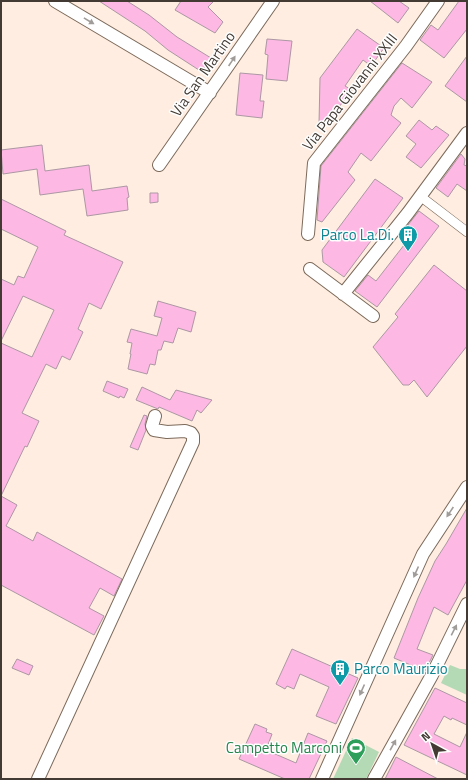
<svg xmlns="http://www.w3.org/2000/svg" width="468" height="780" font-family="'Titillium Web',sans-serif">
<style>
.green{fill:#b4d9b5}
.building{fill:#fdb9e3;stroke:#ad97a4}
.lines{fill:none;stroke-linecap:round;stroke-linejoin:round}
.pedestrian-casing{stroke:#7c6a5b;stroke-width:10}
.minor-casing{stroke:#7c6a5b;stroke-width:14}
.pedestrian{stroke:#fff;stroke-width:9}
.minor{stroke:#fff;stroke-width:12}
.oneway{fill:#a09c99}
.labels{text-anchor:middle;stroke-width:3;stroke-linejoin:round;paint-order:stroke}
.street-label{font-size:15px;fill:#423a33;stroke:#fefefe}
.culture-label{font-size:15px;fill:#0d838f;stroke:#fefefe;text-anchor:end}
.leisure-label{font-size:15px;fill:#27864d;stroke:#fefefe;text-anchor:end}
</style>
<rect width="100%" height="100%" fill="#feede0"/>
<path class="green" d="M450 665 460 669H467V695L441 683Z
M352 738 379 752 366 779H333Z"/>
<path class="building" d="M99 1H127L149 15 177 37 211 58 202 72 168 50 145 31Z
M181 1H214L208 7 223 22 215 33 175 10Z
M370 1H399L409 8 398 23Z
M459 1H467V29L444 58 420 40 431 25 438 30Z
M357 29 384 48 371 66 363 60 345 86 352 90 326 124H319L320 78Z
M267 39 292 41 287 81 266 79 268 55 265 54Z
M467 56V102L445 86Z
M402 63 432 82 412 108 401 98 394 106 391 115 401 123 371 161 361 153 348 172 355 180 322 222 317 220 321 166Z
M240 73 263 75 260 101H264L262 118 236 115Z
M419 120 432 130 436 126 449 135 421 168 406 157 416 144 406 136Z
M42 145 45 171 89 165 92 191 127 186 129 197 127 198 128 210 87 216 83 189 40 195 37 169 3 174 1 150Z
M461 154 465 159 464 165 467 166V191L457 184 448 197 436 188Z
M375 179 403 198 344 277 323 262 322 250Z
M150 193H158V202L150 203Z
M1 199 66 231 64 235 123 262 101 309 89 303 78 329 83 332 70 360 62 356 56 369 46 364 22 413 39 421 27 447 25 446 1 496V343L32 357 54 310 23 296 1 341V279L14 285 18 276 24 278 38 247 1 229Z
M419 211 439 226 377 307 355 291 368 275 376 281 415 231 408 225Z
M434 265 467 291V346L427 397 414 380 409 385H403L373 347 398 317 395 314Z
M158 301 196 312 191 332 178 328 173 343 164 341 161 350H158L155 365 150 364 147 374 128 369 131 354H130L132 343 127 342 131 329 157 336 162 318 154 316Z
M107 381 128 389 124 398 120 396 119 398 103 391Z
M142 387 170 400 176 390 212 400 201 413 197 410 192 421 159 407 158 409 136 400Z
M144 415 147 416 145 424 146 430 138 450 130 447Z
M1 496 17 505 6 526 33 541 37 532 122 579 114 596 100 588 89 608 104 616 94 635 1 585Z
M467 508V580L448 615 434 607 417 649 433 655 425 671 394 658 418 598 435 561 446 544Z
M292 649 358 678 336 724 316 716 329 687 300 674 294 689 287 686 285 689 276 684Z
M17 659 33 666 29 675 12 668Z
M435 688 467 703V725L452 718 451 720 444 716 434 734 460 747 467 732V775L404 745Z
M255 724 267 729 266 732 272 734 266 750 296 763 308 733 327 741 309 779H285L239 759Z
M396 757 438 779H385Z"/>
<g class="lines">
<defs>
<path id="pedestrian" d="M420 196 467 232"/>
<path id="minor" d="M55 1 210 93
M159 165 273 1
M308 234 314 163 406 46 438 1
M310 269 373 316
M343 294 408 213 467 133
M38 779 193 442V436L191 433 185 431 167 432 154 430 152 426 155 416
M322 779 423 554 467 487
M374 779 432 675 467 604"/>
</defs>
<use href="#pedestrian" class="pedestrian-casing"/>
<use href="#minor" class="minor-casing"/>
<use href="#pedestrian" class="pedestrian"/>
<use href="#minor" class="minor"/>
</g>
<defs><path id="oneway-solid" d="M-6-.8H1V-3.2L6.5 0L1 3.2V.8H-6Z"/></defs>
<g class="oneway">
<use href="#oneway-solid" transform="translate(89 21) rotate(31)"/>
<use href="#oneway-solid" transform="translate(232 61) rotate(-56)"/>
<use href="#oneway-solid" transform="translate(450 512) rotate(124)"/>
<use href="#oneway-solid" transform="translate(416 572) rotate(114)"/>
<use href="#oneway-solid" transform="translate(454 630) rotate(-63)"/>
<use href="#oneway-solid" transform="translate(362 690) rotate(114)"/>
<use href="#oneway-solid" transform="translate(393 745) rotate(-61)"/>
</g>
<defs>
<symbol id="building-pin" viewBox="-11 -11 22 30"><path d="M0 17L-7.5 6A9.5 9.5 0 1 1 7.5 6Z" fill="#0f9aa8" stroke="#fefefe"/><path d="M-4-6H4V6H1V3H-1V6H-4ZM-2.5-4.3h1.7v1.8h-1.7ZM.8-4.3h1.7v1.8H.8ZM-2.5-1h1.7V.8h-1.7ZM.8-1h1.7V.8H.8Z" fill="#fff"/></symbol>
<symbol id="stadium-pin" viewBox="-11 -11 22 30"><path d="M0 17L-7.5 6A9.5 9.5 0 1 1 7.5 6Z" fill="#2e9e5b" stroke="#fefefe"/><path d="M0-5a6.5 5 0 1 0 0 10a6.5 5 0 1 0 0-10ZM-3.5-1.8h7v3.6h-7Z" fill="#fff"/></symbol>
</defs>
<g fill-rule="evenodd">
<use href="#building-pin" x="397" y="224" width="22" height="30"/>
<use href="#building-pin" x="329" y="658" width="22" height="30"/>
<use href="#stadium-pin" x="345" y="737" width="22" height="30"/>
</g>
<g class="labels">
<g class="street-label">
<text transform="translate(203 74) rotate(-55)" y="5">Via San Martino</text>
<text transform="translate(350 92) rotate(-52)" y="5">Via Papa Giovanni XXIII</text>
</g>
<g class="culture-label">
<text x="394" y="240">Parco La.Di.</text>
<text x="354" y="674" text-anchor="start">Parco Maurizio</text>
</g>
<g class="leisure-label">
<text x="342" y="753">Campetto Marconi</text>
</g>
</g>
<rect width="468" height="780" fill="none" stroke="#423a33" stroke-width="4"/>
<g transform="translate(432 744) rotate(320)" stroke="#fefefe" stroke-width="3" paint-order="stroke">
<path d="M0-3L7 15L0 10L-7 15Z" fill="#423a33"/>
<text y="-6" font-size="11" font-weight="bold" text-anchor="middle" fill="#423a33">N</text>
</g>
</svg>
